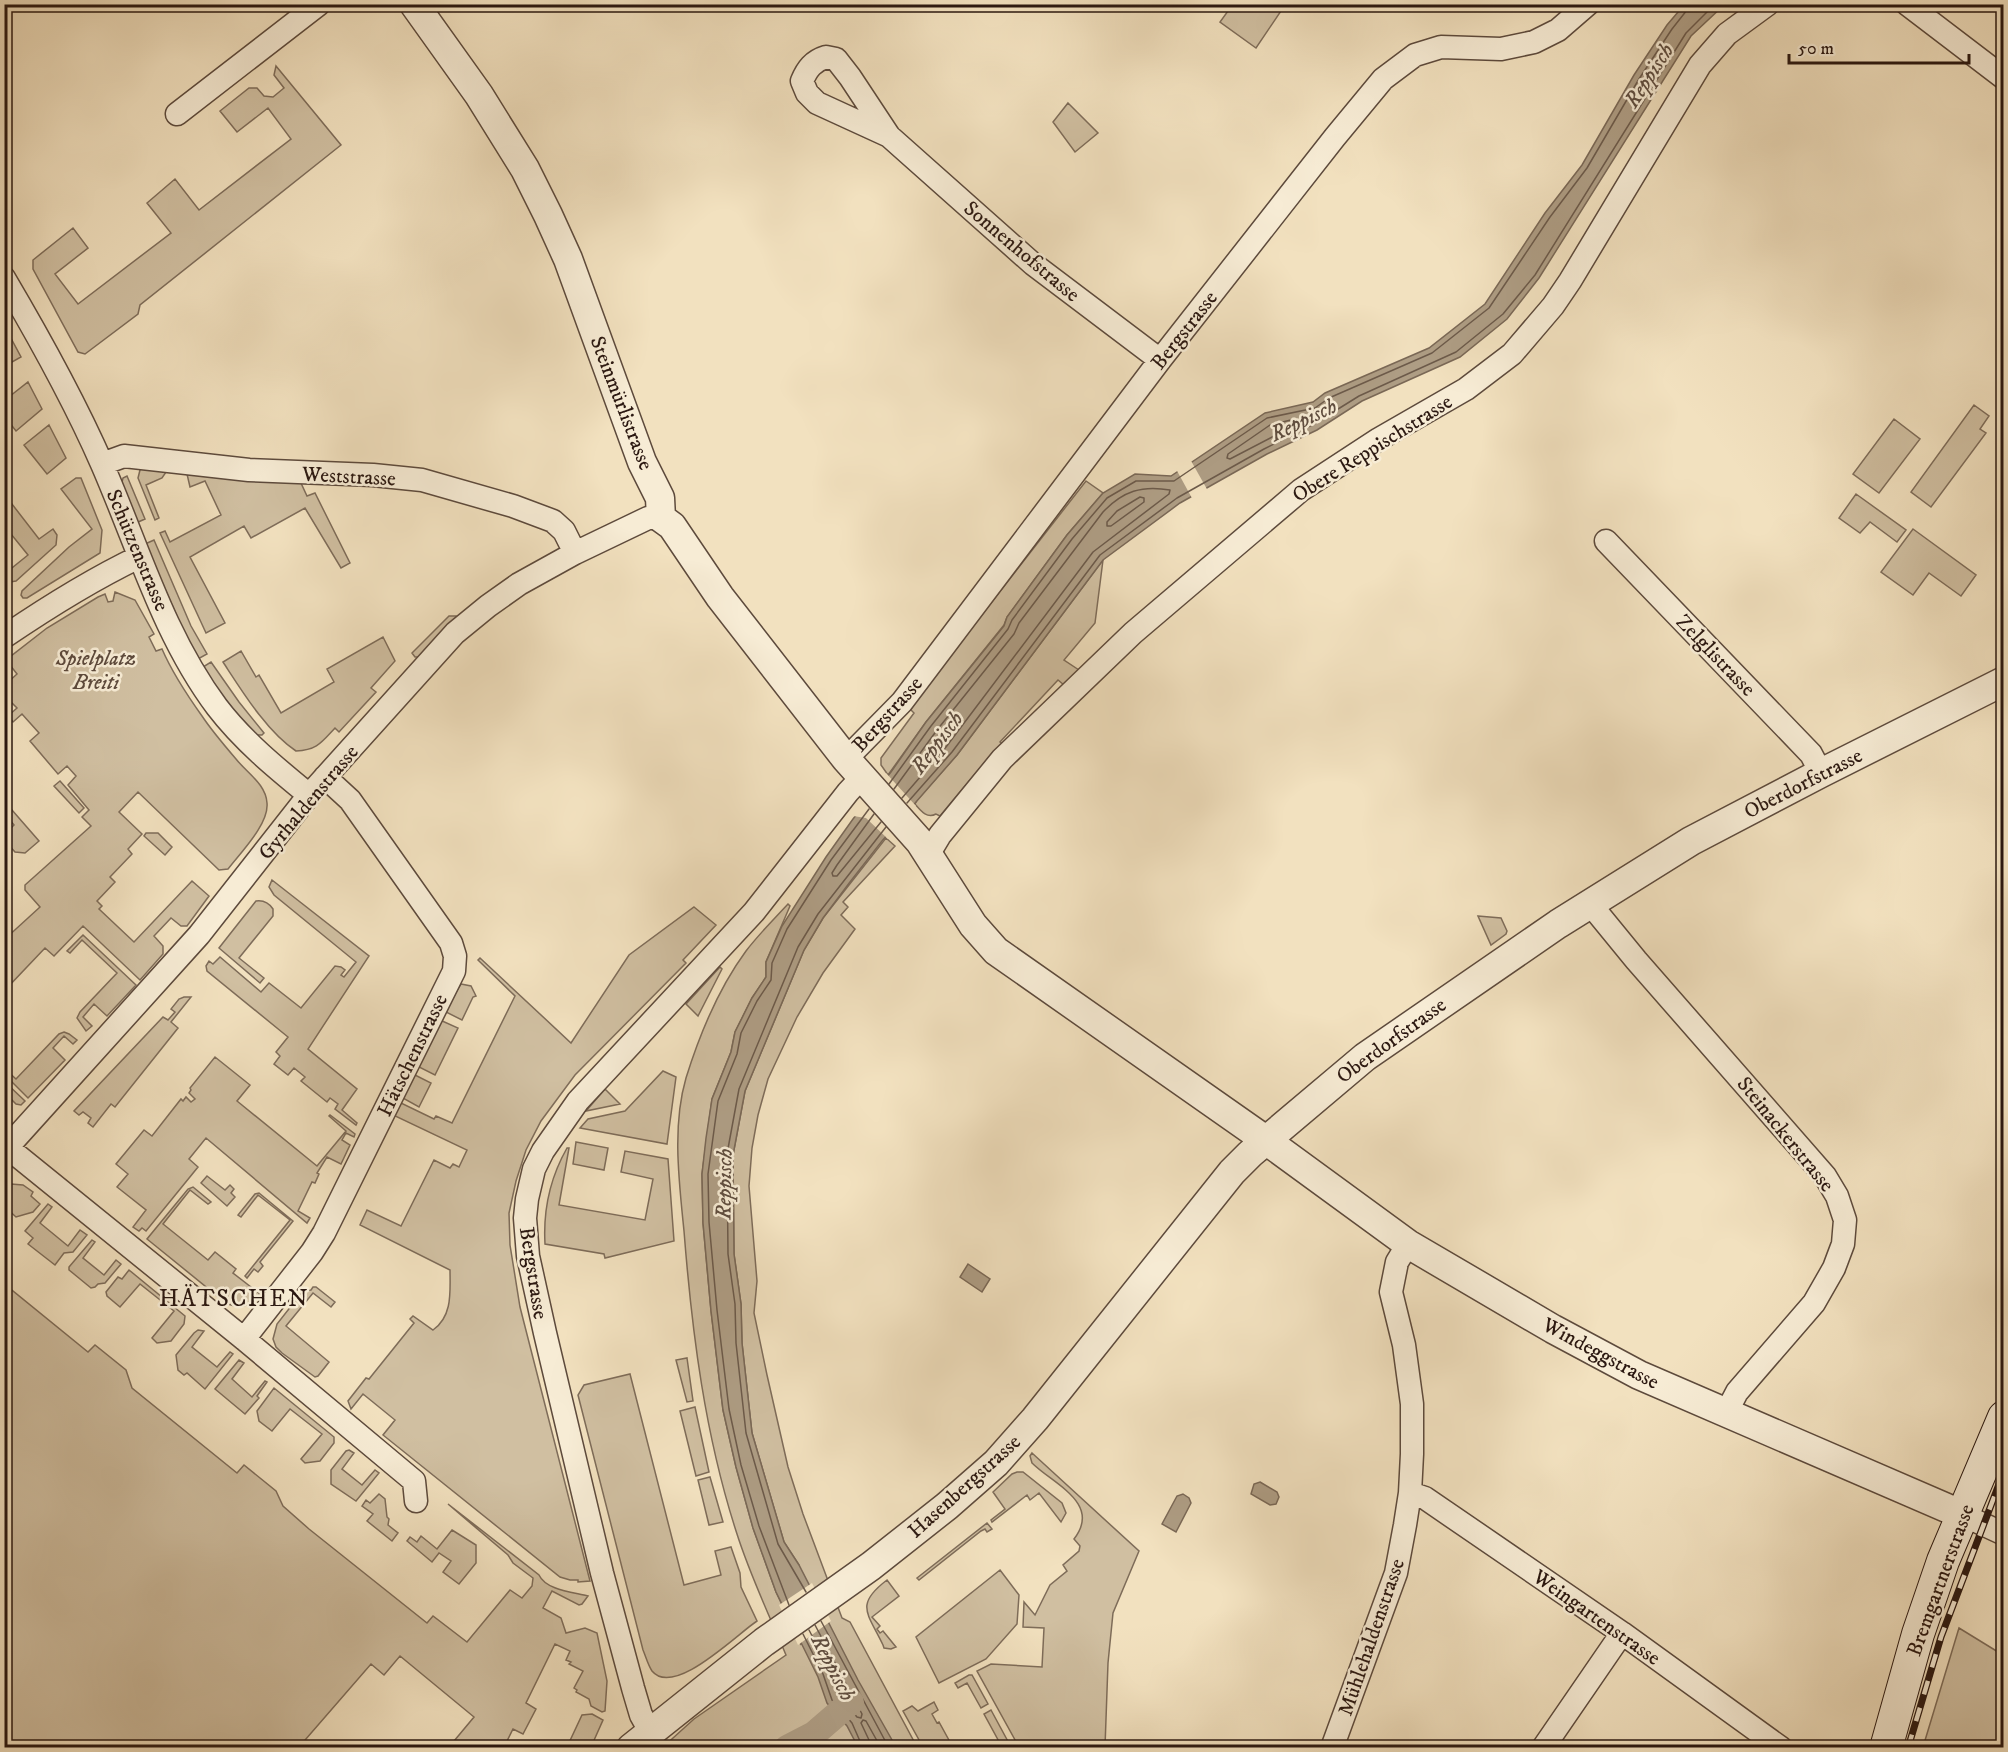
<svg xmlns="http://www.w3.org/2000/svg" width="2008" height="1752" font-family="'IM FELL DW Pica',serif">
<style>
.green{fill:#d0bfa1;stroke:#7e6c59;stroke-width:1.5}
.water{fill:#ae9d84;stroke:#7a6856;stroke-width:1.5}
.pier{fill:#f2e1bf}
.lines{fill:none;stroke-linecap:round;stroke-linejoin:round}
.shore{stroke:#6c5a4a;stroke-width:1.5}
.canal{stroke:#ae9d84;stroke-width:26}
.minor-casing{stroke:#5d4a3c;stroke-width:25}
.tertiary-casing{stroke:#5d4a3c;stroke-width:31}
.secondary-casing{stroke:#2b1811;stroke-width:34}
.minor{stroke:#f7ecd5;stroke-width:22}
.tertiary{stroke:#f7ecd5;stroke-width:28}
.secondary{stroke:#f7ecd5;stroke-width:32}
.rail-casing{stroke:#2b1811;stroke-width:7}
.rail{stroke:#f7ecd5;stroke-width:4.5;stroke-dasharray:14;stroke-linecap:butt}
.labels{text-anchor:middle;stroke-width:5;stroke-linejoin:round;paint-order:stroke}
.street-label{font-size:21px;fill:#2b1811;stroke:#f7ecd5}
.park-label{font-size:21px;font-style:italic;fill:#5d4a3c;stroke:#f7ecd5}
.water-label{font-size:22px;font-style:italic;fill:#5f4d3f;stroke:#f7ecd5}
.quarter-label{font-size:24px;letter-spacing:1.5px;fill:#2b1811;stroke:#f7ecd5}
</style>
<rect width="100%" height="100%" fill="#f2e1bf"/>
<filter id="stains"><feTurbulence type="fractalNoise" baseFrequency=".00333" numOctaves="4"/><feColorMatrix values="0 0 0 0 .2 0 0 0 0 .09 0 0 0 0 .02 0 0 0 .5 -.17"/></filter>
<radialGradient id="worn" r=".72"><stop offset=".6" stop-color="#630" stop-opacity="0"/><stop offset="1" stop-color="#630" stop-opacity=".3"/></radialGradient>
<path class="green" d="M1233 4H1285V5L1256 48 1220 22Z
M276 66 341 145 140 305 138 314 85 354 78 352 33 269V260L73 228 88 248 55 274 78 304 171 233 147 203 175 179 199 210 291 139 268 108 237 132 220 111 249 88H257L264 96 273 97 284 88 274 75Z
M1068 103 1098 133 1075 152 1053 122Z
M5 327 21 357 5 366H4Z
M28 382 42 409 16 431 5 417V400Z
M1974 405 1989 416 1980 429 1986 433 1931 507 1911 492Z
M1894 419 1920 439 1879 493 1853 474Z
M49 425 66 458 47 474 24 445Z
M144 467 300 481 307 496 315 493 350 563 341 568 305 508 251 538 244 526 190 557 225 623 206 633 160 533 165 531 170 542 221 515 205 481 190 487 187 474 166 472 162 478 146 485 159 518 155 520 138 478 140 470Z
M127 476 145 519 136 523 121 486 123 478Z
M76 478H81L102 530 100 553 27 598H23L21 595 22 591 69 547 92 529 61 489Z
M1086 481 1103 493 1067 535 1007 617 1004 625 926 722 888 775 881 765V758L914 713 909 708Z
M1856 494 1906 530 1897 542 1870 522 1860 533 1839 518Z
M5 495 39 539 53 529 57 535 56 545 16 581 10 582 6 577 7 572 28 555 7 529 5 531Z
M1913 529 1976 575 1961 596 1929 573 1913 595 1881 572Z
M154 540 191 626 207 654 198 659 183 630 145 544Z
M1103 560 1095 623 1064 660 1079 670 1064 685 1058 680 1000 742 1006 747 995 750 940 816 936 814C927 819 921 811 915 804L917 800 957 755Z
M115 592 135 600 154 634 149 637 156 651 162 649C172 672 187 695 202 716 212 731 224 745 236 759 247 773 266 784 267 803 269 824 241 852 228 869L219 870 138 792 119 812 142 834 128 849 132 854 110 877 115 882 97 901 102 906 99 909 134 942 192 881 209 896 187 926H181L171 918 154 936 163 946V954L140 980 83 926 54 956 45 948 5 990V939L40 907 25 890V885L91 826 82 817 89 810 68 785 76 776 67 766 58 774 30 741 39 733 22 714 13 722 8 716 17 708 7 698 5 700V685L17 674 6 660 47 628 98 597 105 594 108 602 113 601Z
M449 616H456V621L421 657H415L412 653Z
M383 637 395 661 371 688 376 692 339 732 335 728C321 743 317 750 296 751 267 732 242 691 223 662L241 651 256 677 259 675 281 713 334 682 327 669Z
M211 662 239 702 264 733 262 735H253L218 690 203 667Z
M60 781 84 808 79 813 54 786Z
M5 802 39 841 25 853 15 852 5 841V834L14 825 5 814Z
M146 833H158L172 847 165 855 144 836Z
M886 838 895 846 843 902 848 907 841 915 855 929 823 973 797 1017 768 1079 758 1115 752 1148 749 1186 757 1281 754 1313 767 1375 788 1467 803 1514 842 1618 850 1622 917 1747 662 1748 694 1719 786 1655C769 1615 750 1575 737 1534 705 1436 692 1333 684 1231 679 1181 672 1126 686 1078 700 1033 718 989 746 951 759 934 774 919 788 904L790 906 766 962V977L752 998 735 1032 731 1052 712 1099 702 1174 703 1223 711 1311 723 1410 736 1467 753 1528 776 1592 801 1645 799 1565 784 1542 752 1433 742 1343 741 1304 734 1254 733 1155 745 1091 804 950 823 918Z
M272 880 369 956 308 1049 357 1089 342 1110 357 1123 356 1125 335 1109 338 1104 330 1098 327 1102 301 1081 305 1077 294 1068 288 1075 274 1064 280 1056 276 1052 288 1037 207 971 206 966 209 961 213 964 220 957 261 992 269 983 301 1008 335 966 341 967 345 970 341 975 344 977 356 962 274 895 269 887Z
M256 901C263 900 269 903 273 909V916L239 958 264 978 260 983 219 948Z
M694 907 716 925 683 960 686 963 575 1075 541 1121 526 1150 516 1181 509 1213 510 1245 520 1307 590 1581 578 1582V1580H570L560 1577 383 1435 395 1420 363 1394 351 1409 348 1401 366 1378 369 1379 414 1323 410 1319 413 1316 433 1330C453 1316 450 1291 450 1270L360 1225 367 1210 401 1226 434 1160 450 1168 453 1164 459 1167 467 1150 393 1115 399 1102 434 1119 436 1116 452 1123 515 996 478 960 480 958 571 1043 629 955Z
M1478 916 1501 918 1507 931 1506 934 1491 945Z
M83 935 136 985 107 1016 94 1004 83 1017 92 1026 86 1031 77 1018 80 1012 117 973 82 940 70 953 67 951Z
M720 967 722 969 698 1016 686 1004Z
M461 984 471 986 476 996 473 997 462 1020 444 1011Z
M184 997H191L171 1022 178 1028 115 1107 111 1104 93 1127 88 1123 91 1118 83 1112 79 1115 74 1111 163 1017 168 1020 175 1012 171 1009 179 999Z
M440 1020 458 1028 435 1075 417 1066Z
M64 1032 69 1034 77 1040 73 1044 64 1036 53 1048 65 1060 28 1098 5 1075V1069L16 1079 59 1034Z
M215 1057 250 1085 237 1101 317 1166 346 1131 329 1116 330 1115 355 1134 354 1137 346 1133 342 1140 350 1145 341 1164 327 1157 317 1173 319 1174 315 1183 312 1182 298 1211 310 1218 307 1223 206 1138 189 1159 198 1167 146 1231 142 1228 139 1231 133 1227 146 1210 117 1187 128 1174 116 1164 144 1130 152 1136 181 1099 183 1101 186 1097 191 1102 195 1099 189 1093 191 1090 190 1088Z
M663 1071 676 1077 667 1144 580 1128 588 1119 625 1111Z
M413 1074 431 1083 419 1107 401 1097Z
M5 1082 25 1101 21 1105 16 1104 5 1093Z
M605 1089 620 1104 586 1111Z
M576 1142 608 1148 604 1170 573 1164Z
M567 1148H569L559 1205 645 1220 653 1179 621 1172 625 1151 668 1159 674 1241 605 1258 604 1254 545 1244C543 1209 550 1178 567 1148Z
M207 1176 225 1190 230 1185 234 1189 231 1193 235 1197 227 1206 201 1183Z
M11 1184 23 1185 33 1192 31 1196 40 1204 33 1212 16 1217 5 1207V1186Z
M193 1187 211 1202 208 1204 190 1190 163 1224 208 1260 215 1252 236 1269 233 1273 260 1294C250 1306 241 1310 226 1303L147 1239 188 1189Z
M259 1193 293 1221 260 1262 263 1266 258 1272 254 1269 247 1278 245 1276 290 1220 258 1195 241 1217 238 1215 255 1194Z
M48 1204 52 1207 40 1223 68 1246 80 1230 87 1235 73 1252 64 1253 55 1265 28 1244 33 1238 25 1231Z
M92 1240 95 1242 83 1258 104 1275 116 1260 121 1264 105 1283 98 1284 95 1287 91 1288 69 1270V1267Z
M129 1270 185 1316 184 1324 171 1341 157 1343 152 1338 174 1311 140 1284 120 1307 107 1296 106 1292 118 1277 122 1279Z
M5 1278 10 1282 7 1286 88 1352 95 1345 126 1370 132 1388 237 1473 244 1465 276 1491 283 1506 309 1529 427 1623 433 1616 467 1642 510 1590 522 1598 532 1586 533 1578 513 1563 508 1555 448 1504 539 1575C546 1590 572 1592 588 1596L582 1604 579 1605 552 1591 543 1608 561 1618 566 1633 585 1628 597 1633 607 1681 605 1711 602 1712 591 1706 589 1699 576 1692 577 1690 574 1688 583 1671 569 1664 571 1662 566 1660 570 1651 555 1644 526 1703 536 1709 523 1734 513 1729 504 1747H449L474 1717 400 1656 384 1675 371 1664 299 1747H5Z
M313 1287H316L335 1302 331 1307 313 1293 286 1326 329 1362 318 1376 315 1377 282 1353 276 1347 273 1339 277 1324 303 1291 311 1290Z
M198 1330 204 1331 192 1347 217 1367 230 1352 233 1354 205 1389 187 1373 184 1375 178 1370 176 1355 194 1333Z
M687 1358 693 1401 687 1402 676 1360Z
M239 1360 244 1363 232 1379 252 1397 265 1381 267 1382 257 1396 259 1398 245 1414 215 1389Z
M630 1374 684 1585 721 1575 715 1551 731 1547 740 1573 741 1587 757 1621C737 1634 674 1698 652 1671 648 1665 646 1657 643 1650L578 1395 584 1385Z
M274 1388 334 1437V1443L320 1461 305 1463 301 1459 322 1434 290 1409 272 1431 259 1421 257 1411Z
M695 1407 709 1472 696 1476 680 1411Z
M349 1450 354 1453 342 1469 362 1485 375 1470 379 1473 356 1501 331 1484V1470L346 1451Z
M1032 1453 1139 1551 1113 1613 1108 1663 1105 1747H1019L977 1671 991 1664 1042 1667 1044 1628 1023 1627 1024 1602 1035 1615 1050 1585 1067 1571 1063 1565 1079 1551 1080 1546 1074 1539C1102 1503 1053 1484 1032 1463L1030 1456Z
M1017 1472H1023L1062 1503 1066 1513 1061 1522 1039 1493 1030 1500 1027 1495 992 1522 991 1520 1005 1509 993 1492 1012 1474Z
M710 1477 723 1522 709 1525 698 1480Z
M379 1494 385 1499 387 1517 389 1519 388 1525 398 1533 392 1541 367 1521 373 1514 362 1506 366 1500 370 1503Z
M987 1523 992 1529 987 1532 985 1529 981 1531 919 1580 917 1578Z
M452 1530 476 1545V1563L459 1584 443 1572 451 1561 439 1553 432 1562 407 1541 410 1537 417 1542 421 1536 437 1549Z
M1000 1570 1019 1595 1017 1624 986 1659 939 1683 916 1637Z
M887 1580 899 1596 872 1617 880 1626 877 1629 880 1633 883 1631 896 1647 891 1649 884 1648 883 1645C868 1613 854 1605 887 1580Z
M1959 1628 2003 1655V1747H1923Z
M969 1675H972L988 1704 981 1708 967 1683 958 1688 955 1683Z
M934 1702 938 1710 932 1714 937 1723 939 1722 950 1742 947 1744 949 1747H923L903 1711 912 1706 918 1711Z
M991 1710 1011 1747H1002L984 1714Z
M592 1714 603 1720 591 1747H567L582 1715Z"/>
<path class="water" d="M1684 5H1724L1691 36 1539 278 1507 319 1460 357 1362 401 1317 430 1267 454 1180 503 1103 560 957 755 882 841 850 882 823 918 804 950 745 1091 733 1155 734 1254 741 1304 742 1343 752 1433 784 1542 799 1565 858 1680 896 1747H858L847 1726 827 1703 818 1677 776 1592 753 1528 736 1467 723 1410 711 1311 703 1223 702 1174 706 1138 712 1099 731 1052 735 1032 752 998 766 977V962L782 926 826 857 853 819 891 772 926 722 1004 626 1007 617 1067 535 1103 493 1135 474 1171 476 1265 413 1313 402 1325 393 1429 348 1485 304 1545 213 1582 165 1634 75 1667 25Z
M968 1264 990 1279 982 1292 960 1277Z
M1260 1482 1277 1492 1279 1497 1276 1504 1270 1505 1251 1494 1254 1484Z
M1183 1494 1189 1498 1191 1503 1176 1532 1162 1524 1177 1496Z"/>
<path class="pier" d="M1190 459 1208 491 1193 500 1176 469Z
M886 773 916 806 888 839 866 818 853 816Z
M812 1583 831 1621 798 1645 779 1605Z"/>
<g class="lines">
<path class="shore" d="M1295 419 1298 421 1297 424 1230 459 1227 458 1228 454 1270 425Z
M1140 497 1144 498V502L1111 526H1107V522L1117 511Z
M889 784 931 726 1008 629 1012 620 1072 539 1107 498 1136 481H1174L1267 418 1315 408 1329 398 1432 353 1489 308 1550 217 1587 168 1639 79 1672 29 1687 10 1688 4
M894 789 937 730 1014 634 1019 623 1103 512C1123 491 1142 485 1170 490L1169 494 1093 552 946 747 902 798
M907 803 952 752 1100 555 1177 498 1264 449 1314 424 1359 396 1456 352 1503 314 1535 275 1686 33 1715 4
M874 814 837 865 832 873 833 876H837L881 822
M806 1592 778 1544 746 1433 736 1343 735 1304 728 1254 727 1154 739 1089 798 947 818 914 886 827
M789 1605 759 1526 741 1465 729 1409 717 1310 709 1222 708 1174 718 1101 737 1054 741 1033 757 1001 771 980 772 963 787 929 831 860 869 809
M821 1621 889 1748
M809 1630 830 1670 839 1696 857 1717 861 1718 862 1714 815 1625
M803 1634 823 1674 832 1700 852 1723 863 1748
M870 1748 869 1740 861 1723 863 1720 866 1721 881 1748"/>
<path class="canal" d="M787 1748 814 1734 851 1702"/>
<defs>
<path id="minor" d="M1907 4 2004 78
M826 57 836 59 850 77 889 136 817 103 807 93 802 81C807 69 813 61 826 57Z
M177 114 319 4
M889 136 1033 264 1160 360
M4 278C40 339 74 400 102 464 138 546 163 635 217 707 243 741 276 768 309 795
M102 464 124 456 249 470 373 475 422 480 513 506 553 521 564 531 575 553
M1606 541 1811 754 1821 773
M4 637C48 607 91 580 139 557
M846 759 902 702 1160 360 1335 137 1383 79 1415 55 1441 47 1501 49 1534 42 1558 30 1588 4
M928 855 940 835 1002 759 1133 633 1301 490 1379 439 1466 389 1512 354 1553 306 1570 281 1700 65 1727 34 1768 4
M1591 905 1636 960 1825 1176 1837 1196 1845 1220 1843 1244 1834 1268 1814 1303 1737 1392 1726 1413
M8 1148 244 1339 414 1481 416 1501
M4 1151 199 935 309 795 455 633 488 606 519 584 575 553 648 518H661
M244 1339 312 1252 324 1233 454 971 455 956 451 943 350 800 325 777
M1410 1493 1425 1498 1622 1633 1781 1748
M1963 1515 2004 1534
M650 1731 641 1715 633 1688 602 1573 545 1333 528 1256 525 1218 527 1199 534 1169 543 1151 578 1101 754 912 848 792 862 777
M1332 1748 1396 1573 1405 1525 1410 1493 1412 1454V1404L1404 1345 1391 1292 1397 1262 1408 1244
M1543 1748 1622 1633"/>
<path id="tertiary" d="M414 4 479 95 525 169 548 215 568 259 642 462 660 498 661 518 672 526 720 597 846 759 920 842 973 925 996 951 1267 1141 1408 1244 1553 1329 1639 1375 1963 1515
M631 1748 764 1642 871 1566 947 1506 996 1463 1035 1419 1232 1172 1250 1154 1365 1057 1558 924 1691 841 1821 773 2004 681"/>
<path id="secondary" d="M1886 1748 1918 1634 1943 1561 2004 1417"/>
</defs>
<use href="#minor" class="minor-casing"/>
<use href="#tertiary" class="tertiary-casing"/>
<use href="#secondary" class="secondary-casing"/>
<use href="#minor" class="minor"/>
<use href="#tertiary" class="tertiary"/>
<use href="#secondary" class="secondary"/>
<defs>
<path id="rail" d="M1908 1748 1941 1637 2004 1471"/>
</defs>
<use href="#rail" class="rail-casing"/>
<use href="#rail" class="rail"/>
</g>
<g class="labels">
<g class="street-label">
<text transform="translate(1022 251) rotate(40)" y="7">Sonnenhofstrasse</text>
<text transform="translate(1184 330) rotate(-52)" y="7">Bergstrasse</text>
<text transform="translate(622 403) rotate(69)" y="7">Steinmürlistrasse</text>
<text transform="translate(1372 448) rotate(-32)" y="7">Obere Reppischstrasse</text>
<text transform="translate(349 476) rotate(3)" y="7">Weststrasse</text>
<text transform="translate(138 550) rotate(67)" y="7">Schützenstrasse</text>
<text transform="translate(1716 655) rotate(46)" y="7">Zelglistrasse</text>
<text transform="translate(887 714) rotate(-48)" y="7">Bergstrasse</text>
<text transform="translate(1803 783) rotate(-27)" y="7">Oberdorfstrasse</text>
<text transform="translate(308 802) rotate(-50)" y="7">Gyrhaldenstrasse</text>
<text transform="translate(1391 1040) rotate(-36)" y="7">Oberdorfstrasse</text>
<text transform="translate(412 1055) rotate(-64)" y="7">Hätschenstrasse</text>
<text transform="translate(1786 1134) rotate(51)" y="7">Steinackerstrasse</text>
<text transform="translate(534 1273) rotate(81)" y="7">Bergstrasse</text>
<text transform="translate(1601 1353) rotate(28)" y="7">Windeggstrasse</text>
<text transform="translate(964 1486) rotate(-42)" y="7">Hasenbergstrasse</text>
<text transform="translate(1940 1580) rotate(-70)" y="7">Bremgartnerstrasse</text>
<text transform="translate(1597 1617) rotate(35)" y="7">Weingartenstrasse</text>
<text transform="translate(1371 1637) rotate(-71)" y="7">Mühlehaldenstrasse</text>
</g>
<g class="park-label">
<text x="96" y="665">Spielplatz<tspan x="96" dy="24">Breiti</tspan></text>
</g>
<g class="water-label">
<text transform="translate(1648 75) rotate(-57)" y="8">Reppisch</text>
<text transform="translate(1303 419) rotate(-26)" y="8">Reppisch</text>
<text transform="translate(936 742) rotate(-53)" y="8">Reppisch</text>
<text transform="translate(723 1184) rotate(-89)" y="8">Reppisch</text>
<text transform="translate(834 1667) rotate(63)" y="8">Reppisch</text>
</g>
<g class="quarter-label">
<text x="234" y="1306">HÄTSCHEN</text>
</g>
</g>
<rect width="2008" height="1752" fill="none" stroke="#f2e1bf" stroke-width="24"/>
<rect x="6" y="6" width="1996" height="1740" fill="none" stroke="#2b1811" stroke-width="3"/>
<rect x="12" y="12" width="1984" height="1728" fill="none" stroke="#2b1811" stroke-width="1.5"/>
<path d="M1789 54v9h180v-9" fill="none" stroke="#2b1811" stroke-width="3"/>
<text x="1798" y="54" font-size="18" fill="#2b1811" stroke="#f7ecd5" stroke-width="4.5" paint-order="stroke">50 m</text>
<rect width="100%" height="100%" filter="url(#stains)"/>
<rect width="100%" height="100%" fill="url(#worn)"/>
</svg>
